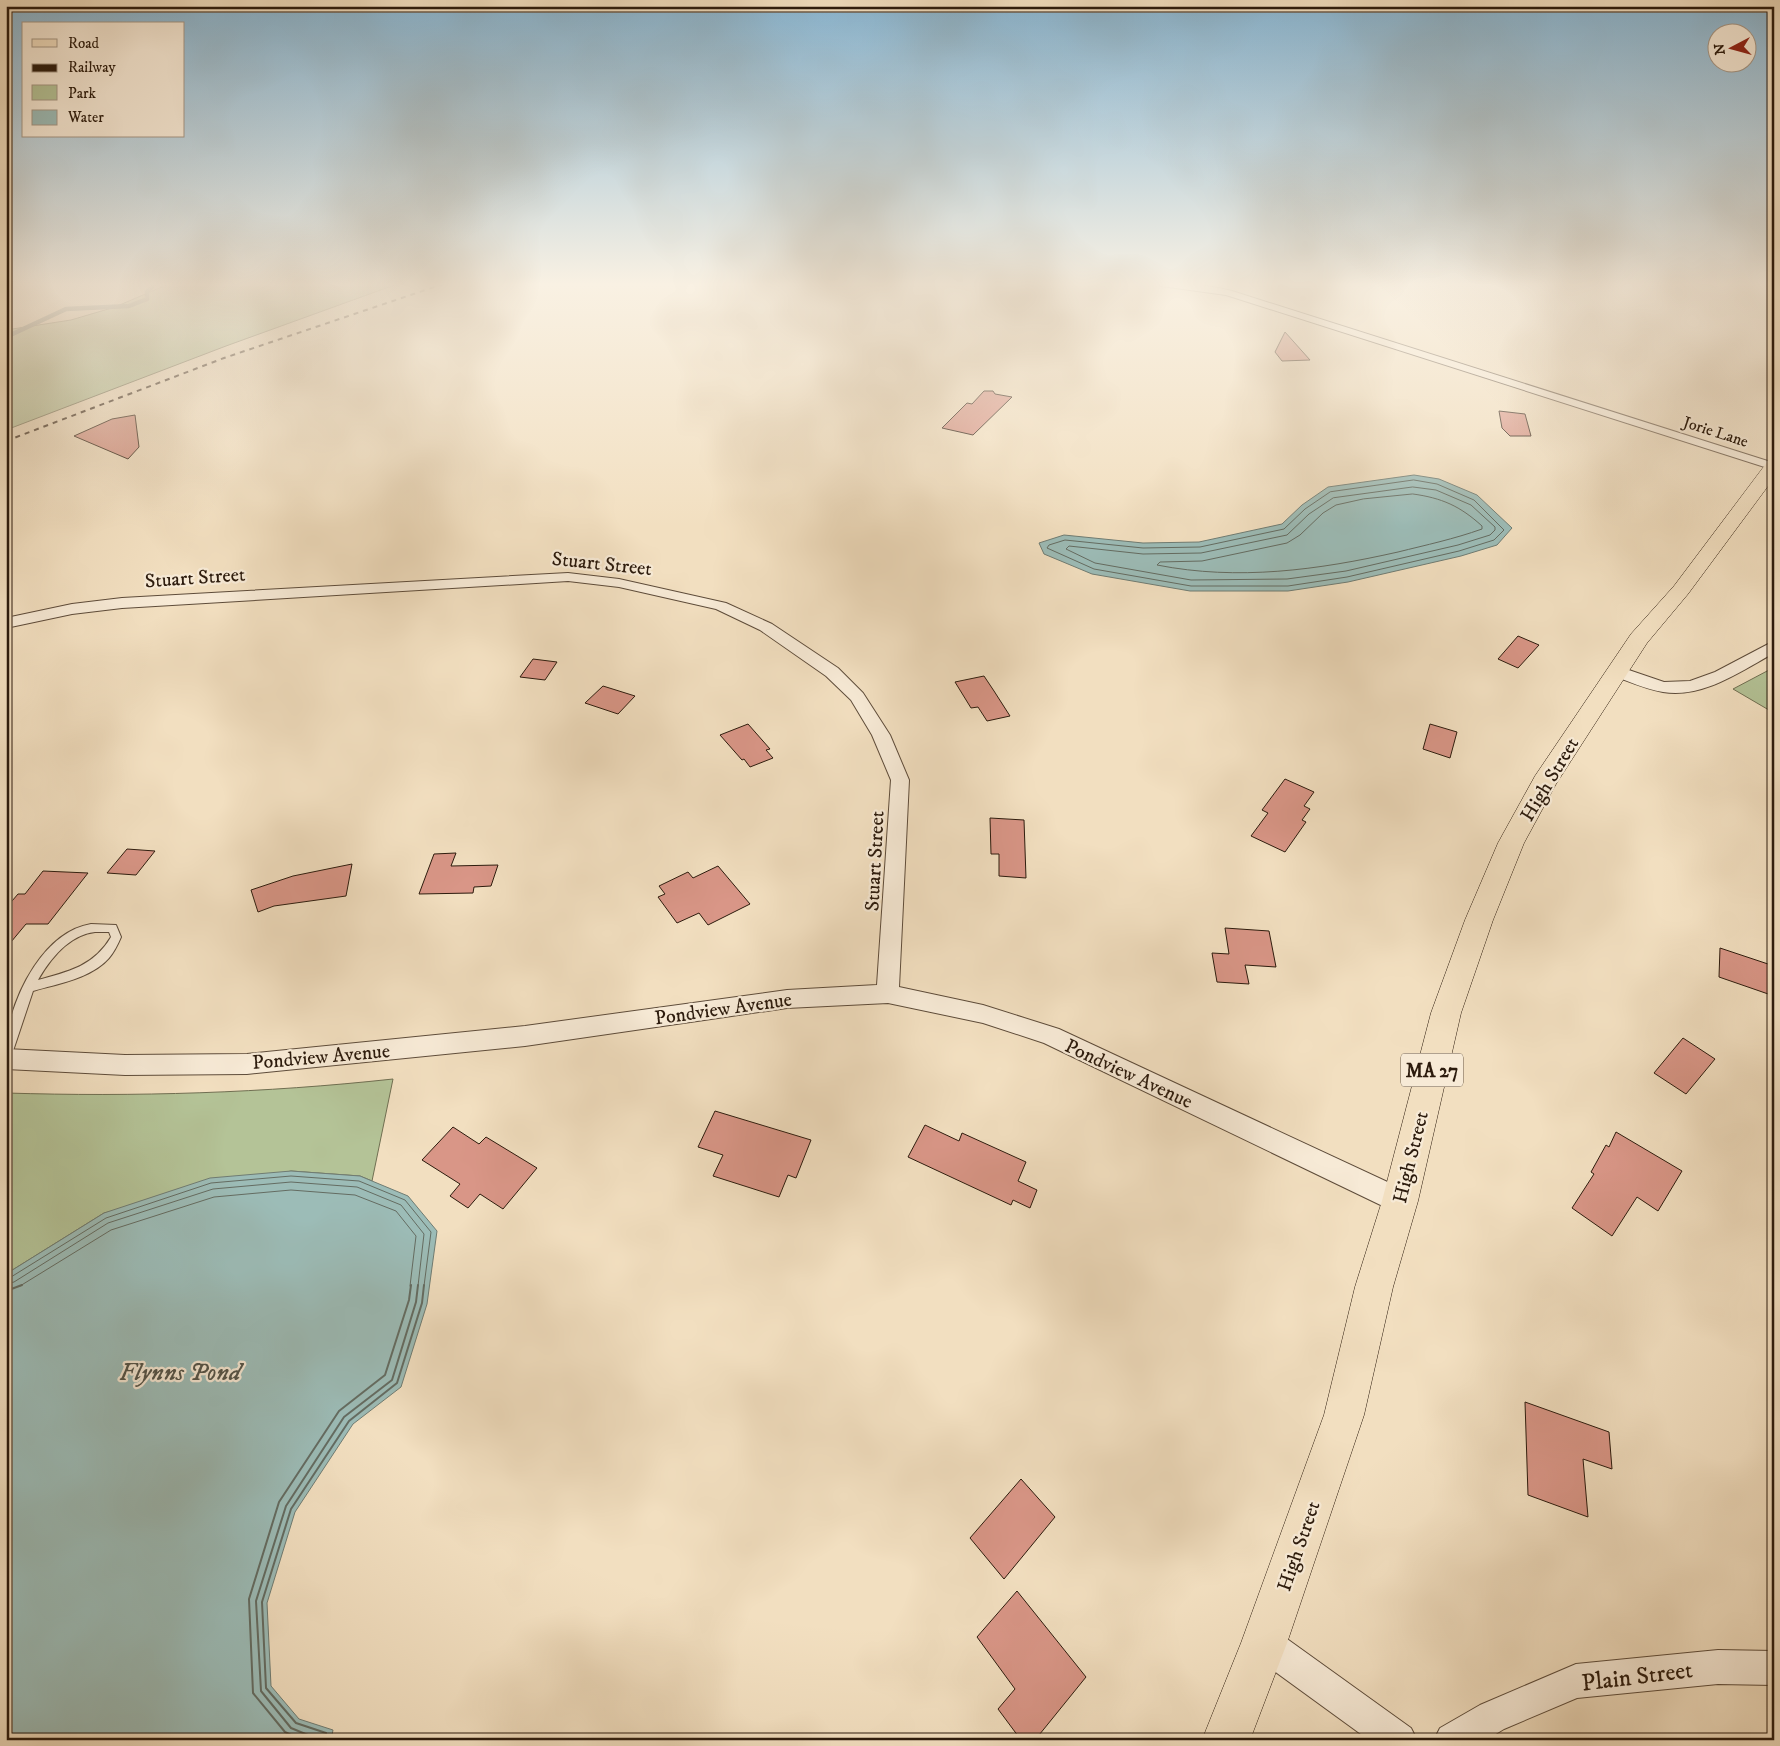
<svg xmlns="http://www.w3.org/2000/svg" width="1780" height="1746" font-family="'IM FELL DW Pica',serif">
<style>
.green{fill:#b4c397;stroke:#706f52}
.water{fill:#9cbcb7;stroke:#6f7c73}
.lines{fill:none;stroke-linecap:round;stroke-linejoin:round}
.shore-far1{stroke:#646c62;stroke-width:1}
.shore{stroke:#646c62;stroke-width:2}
.stream{stroke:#6f7c73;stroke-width:4.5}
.building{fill:#d99687;stroke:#2c1b0d}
.service-casing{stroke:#5e4c3a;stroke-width:2}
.minor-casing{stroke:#5e4c3a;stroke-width:2}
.primary-casing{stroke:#2c1b0d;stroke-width:1}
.service{fill:#f7ead6;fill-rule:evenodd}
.minor{fill:#f7ead6;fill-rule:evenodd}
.primary{fill:#f2dfc0;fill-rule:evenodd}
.rail{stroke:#2c1b0d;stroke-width:2;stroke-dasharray:5 5;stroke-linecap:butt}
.labels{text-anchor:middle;stroke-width:4.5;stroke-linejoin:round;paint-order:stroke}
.far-street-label{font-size:16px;fill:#2c1b0d;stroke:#f7ead6}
.shield{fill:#f7ead6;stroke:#695949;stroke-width:1}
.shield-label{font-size:19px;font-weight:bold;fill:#2c1b0d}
.street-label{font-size:20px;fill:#2c1b0d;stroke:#f7ead6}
.near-street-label{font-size:24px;fill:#2c1b0d;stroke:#f7ead6}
.near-water-label{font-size:25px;font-style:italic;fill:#535348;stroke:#f7ead6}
</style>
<rect width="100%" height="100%" fill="#f2dfc0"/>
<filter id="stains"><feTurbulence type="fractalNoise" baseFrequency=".004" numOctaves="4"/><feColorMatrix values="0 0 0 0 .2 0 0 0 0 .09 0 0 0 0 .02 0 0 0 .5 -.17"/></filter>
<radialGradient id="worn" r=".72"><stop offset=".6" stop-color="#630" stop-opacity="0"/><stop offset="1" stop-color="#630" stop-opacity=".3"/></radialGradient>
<path class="green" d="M171 283H400L226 346 6 430V330L71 320 115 307Z
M1774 667V713L1733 689 1769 670Z
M393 1079 372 1181 360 1176 291 1171 104 1213 6 1274V1093C135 1097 265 1093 393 1079Z"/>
<path class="water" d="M1414 475 1439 479 1477 495 1512 528 1497 545 1461 556 1348 582 1288 591H1190L1092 574 1044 554 1039 543 1064 535 1143 543 1199 542 1282 524 1302 505 1328 487Z
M291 1171 360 1176 408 1196 437 1231 427 1304 401 1387 353 1424 295 1512 267 1603 271 1686 299 1719 333 1730 331 1740H6V1274L104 1213 210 1178Z"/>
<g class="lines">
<path class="shore-far1" d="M1414 480 1437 484 1474 500 1504 530 1494 540 1459 551 1347 577 1288 586H1191L1094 569 1047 548 1049 545 1065 540 1143 548 1200 547 1284 529 1305 509 1330 492Z
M1413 487 1436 490 1471 505 1495 527V530L1490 535 1458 545 1346 571 1287 579 1191 580 1095 563 1066 549 1069 546 1143 554 1201 553 1287 535 1309 514 1333 498Z
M1413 494C1442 498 1460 506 1482 526V529C1454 539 1426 545 1398 552 1318 570 1238 581 1157 565L1160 562 1202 561 1287 543 1300 535 1323 513 1336 505 1363 499Z
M6 1277H11L106 1218 211 1183 291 1176 359 1181 405 1200 431 1232 424 1286
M6 1284 14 1282 108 1223 213 1189 291 1182 357 1187 401 1205 424 1234 418 1286
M20 1286 111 1230 214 1197 291 1190 355 1195 396 1211 416 1236 410 1286"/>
<path class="shore" d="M6 1291 22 1285
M301 1740 285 1732 253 1693 249 1599 279 1502 339 1411 385 1375 409 1300 411 1285
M320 1740 291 1728 261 1691 256 1601 286 1506 344 1417 392 1380 416 1302 418 1285
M327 1740 326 1733 296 1723 266 1688 262 1602 291 1509 349 1421 397 1383 422 1303 424 1285"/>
<path class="stream" d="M6 337 66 309 129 306 147 299V292L156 283"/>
</g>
<path class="building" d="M1285 332 1310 360 1282 361 1275 352Z
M984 391H993L995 394 1012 397 973 435 942 428 967 403 972 404Z
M1499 411 1525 414 1531 436H1510L1502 428Z
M135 415 139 447 128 459 74 436 112 419Z
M1518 636 1539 645 1518 668 1498 659Z
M533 659 557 662 545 680 520 677Z
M984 676 994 691 1010 716 987 721 978 707 971 708 955 682Z
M603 686 635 696 618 714 585 703Z
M748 724 770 749 766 750 773 758 750 767 744 759 742 760 720 735Z
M1430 724 1457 732 1450 758 1423 749Z
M1285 779 1314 792 1304 806 1310 809 1302 820 1306 822 1285 852 1251 836 1268 813 1262 810Z
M990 818 1024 820 1026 878 999 876V854H991Z
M127 849 155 851 136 875 107 873Z
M456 853 451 866 498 865 491 886 474 887 473 893 419 894 434 854Z
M352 864 346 896 274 906 258 912 251 890 293 876Z
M718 866 750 904 708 925 699 913 677 923 658 897 665 894 659 886 688 872 693 878Z
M43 871 88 873 48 924H26L6 948V908L18 894H25Z
M1225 928 1269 931 1276 967 1245 965 1249 984 1217 982 1212 953 1229 954Z
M1720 948 1774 966V996L1719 977Z
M1683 1038 1715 1059 1686 1094 1654 1073Z
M715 1111 811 1140 796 1178 788 1175 779 1197 713 1176 723 1155 698 1147Z
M925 1125 959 1141 962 1133 1026 1162 1018 1181 1037 1190 1030 1208 1013 1200 1011 1205 908 1157Z
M453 1127 479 1144 486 1137 537 1168 503 1209 480 1194 468 1208 450 1196 460 1184 422 1160Z
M1616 1132 1682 1171 1658 1211 1637 1197 1612 1236 1572 1208 1594 1174 1591 1172 1606 1145 1609 1147Z
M1525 1402 1609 1432 1612 1469 1583 1459 1588 1517 1528 1495Z
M1021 1479 1055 1517 1004 1579 970 1538Z
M1017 1591 1086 1677 1035 1740H1021L998 1709 1015 1689 977 1637Z"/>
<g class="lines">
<defs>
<path id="service" d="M91 924 116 925 121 937C118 944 114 952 109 958 92 978 57 984 33 991L12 1054 10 1058 6 1059C6 1051 5 1043 7 1036 14 993 44 932 91 924ZM95 932H109L111 937C94 966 68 972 38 980 50 959 69 935 95 932Z"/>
<path id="minor" d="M1156 283C1182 282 1207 285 1232 291L1774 463V470L1226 295 1161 286Z
M568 573 619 579 726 603 772 624 838 668 863 693 890 735 909 780 899 987 983 1005 1059 1029 1409 1192 1413 1201 1409 1210 1400 1213 1391 1210 1044 1043 983 1023 888 1003 787 1008 525 1046 247 1074 125 1075 6 1069V1049L125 1055 247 1054 525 1026 787 990 877 985 891 780 872 735 851 700 826 676 760 630 716 609 619 587 568 581 122 608 72 614 6 628V618L72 604 122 598Z
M1774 641V653C1741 671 1702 699 1663 692 1645 689 1628 681 1611 675L1609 671 1611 667 1617 666 1664 682 1690 681 1715 672Z
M1264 1626 1276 1631 1411 1728 1417 1740H1369L1252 1655 1247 1643 1252 1631Z
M1718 1650 1774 1651V1685L1718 1684 1577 1698 1504 1729 1486 1740H1434L1440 1728 1480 1705 1576 1664Z"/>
<path id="primary" d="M1774 460V478L1688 594 1647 643 1556 784 1524 843 1493 920 1461 1013 1418 1201 1393 1287 1364 1415 1287 1643 1250 1740H1202L1241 1643 1324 1415 1355 1287 1382 1201 1431 1013 1465 920 1498 843 1535 776 1631 634 1674 586 1768 461Z"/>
</defs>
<use href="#service" class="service-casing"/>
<use href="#minor" class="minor-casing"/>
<use href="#primary" class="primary-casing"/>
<use href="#service" class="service"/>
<use href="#minor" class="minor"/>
<use href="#primary" class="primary"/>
<path class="rail" d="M6 441 224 358 446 283"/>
</g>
<linearGradient id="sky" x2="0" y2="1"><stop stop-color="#89b7d4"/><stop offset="0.54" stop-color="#f9f1e3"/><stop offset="1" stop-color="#f9f1e3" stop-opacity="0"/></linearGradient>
<rect width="1780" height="527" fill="url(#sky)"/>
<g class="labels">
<g class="far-street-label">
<text transform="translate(1716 431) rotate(18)" y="6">Jorie Lane</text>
</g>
<rect class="shield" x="1401" y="1053.5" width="62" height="33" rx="4"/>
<g class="shield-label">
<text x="1432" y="1077">MA 27</text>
</g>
<g class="street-label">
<text transform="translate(602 563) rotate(6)" y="7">Stuart Street</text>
<text transform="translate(195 577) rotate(-4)" y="7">Stuart Street</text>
<text transform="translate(1549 779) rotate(-59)" y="7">High Street</text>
<text transform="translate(874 861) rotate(-87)" y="7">Stuart Street</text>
<text transform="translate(723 1008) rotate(-8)" y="7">Pondview Avenue</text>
<text transform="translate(321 1056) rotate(-5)" y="7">Pondview Avenue</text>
<text transform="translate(1129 1073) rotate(25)" y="7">Pondview Avenue</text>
<text transform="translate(1410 1157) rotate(-76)" y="7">High Street</text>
<text transform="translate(1298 1546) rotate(-71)" y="7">High Street</text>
</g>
<g class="near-street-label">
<text transform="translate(1637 1676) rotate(-7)" y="8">Plain Street</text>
</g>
<g class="near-water-label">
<text x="180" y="1380">Flynns Pond</text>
</g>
</g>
<rect width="1780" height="1746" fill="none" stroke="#f2dfc0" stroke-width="25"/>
<rect x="8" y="8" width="1765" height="1731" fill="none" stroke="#2c1b0d" stroke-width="2.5"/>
<rect x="12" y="12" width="1755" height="1721" fill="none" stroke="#2c1b0d"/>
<rect x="22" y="22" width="162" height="115" fill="#f7ead6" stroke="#a69786"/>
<rect x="32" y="39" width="25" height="8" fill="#f2dfc0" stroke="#a69786"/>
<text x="68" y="48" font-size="15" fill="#2c1b0d">Road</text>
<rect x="32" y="64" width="25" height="8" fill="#2c1b0d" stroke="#a69786"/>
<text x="68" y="72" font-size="15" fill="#2c1b0d">Railway</text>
<rect x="32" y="85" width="25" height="15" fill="#b4c397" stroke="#a69786"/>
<text x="68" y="98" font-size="15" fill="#2c1b0d">Park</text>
<rect x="32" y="110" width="25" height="15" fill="#9cbcb7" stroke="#a69786"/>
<text x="68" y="122" font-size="15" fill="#2c1b0d">Water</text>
<g transform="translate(1732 48) rotate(264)"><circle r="24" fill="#f7ead6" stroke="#a69786"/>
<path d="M0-4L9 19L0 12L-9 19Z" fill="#8f2418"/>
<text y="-8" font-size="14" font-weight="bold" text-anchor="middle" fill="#2c1b0d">N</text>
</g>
<rect width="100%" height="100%" filter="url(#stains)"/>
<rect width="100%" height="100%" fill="url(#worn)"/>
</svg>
